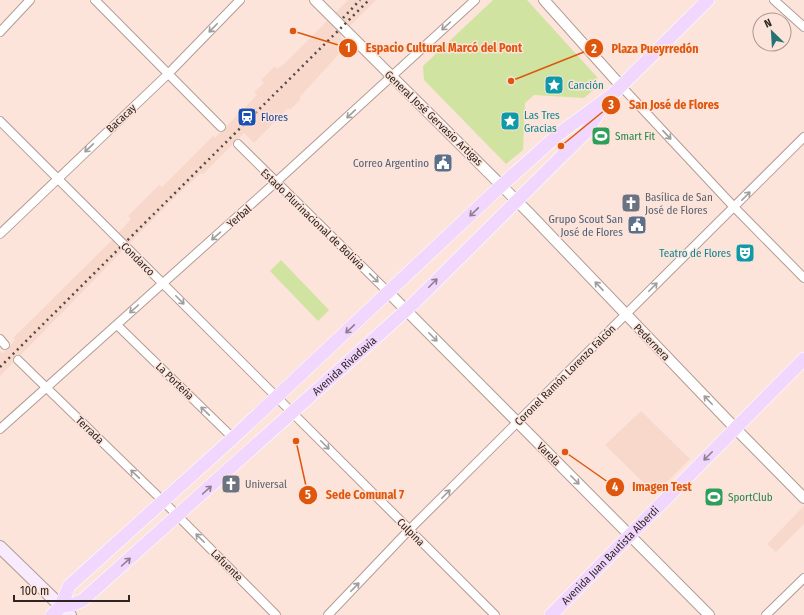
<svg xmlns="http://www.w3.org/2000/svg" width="804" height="615" font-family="'Fira Sans Condensed',sans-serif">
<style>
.built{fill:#f8d8cb}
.green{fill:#d1e3a0}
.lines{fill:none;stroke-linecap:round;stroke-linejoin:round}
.minor-casing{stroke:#b29c93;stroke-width:10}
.tertiary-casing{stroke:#b29c93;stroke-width:12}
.secondary-casing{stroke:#b29c93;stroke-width:14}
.primary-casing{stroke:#fff;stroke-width:14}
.minor{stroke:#fff;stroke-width:8}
.tertiary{stroke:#fff;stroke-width:10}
.secondary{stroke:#f8ebfe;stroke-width:12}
.primary{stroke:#f1d7fd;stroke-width:13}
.rail{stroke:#554945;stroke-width:2.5;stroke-dasharray:2 4;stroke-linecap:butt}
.oneway{stroke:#a19d9c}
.oneway2{stroke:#907e90}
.labels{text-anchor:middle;stroke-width:3;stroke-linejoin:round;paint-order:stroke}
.culture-label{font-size:11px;fill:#0d838f;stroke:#fce4db;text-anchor:start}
.transit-label{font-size:11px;fill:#164399;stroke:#fce4db;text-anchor:start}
.street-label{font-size:11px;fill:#2e2522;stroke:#fce4db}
.leisure-label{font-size:11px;fill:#27864d;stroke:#fce4db;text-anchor:start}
.service-label{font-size:11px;fill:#4e5e75;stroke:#fce4db;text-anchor:end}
.worship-label{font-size:11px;fill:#5b616d;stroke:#fce4db;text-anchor:start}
.leader{fill:none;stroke:#df560d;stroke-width:1.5}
.callout-dot{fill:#df560d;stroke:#fce4db;stroke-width:1.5}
.mark-label{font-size:12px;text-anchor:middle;font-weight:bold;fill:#fff}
.callout-label{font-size:12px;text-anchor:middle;font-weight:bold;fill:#df560d;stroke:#fce4db;stroke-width:3;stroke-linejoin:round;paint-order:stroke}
</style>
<rect width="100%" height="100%" fill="#fce4db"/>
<path class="built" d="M348 0H376L340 36 347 45 299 98 301 99 290 110 288 108 254 143 244 133 203 174 201 173 177 195 0 376V351L3 353 15 340 13 338 110 242 131 219 128 216 159 185 162 187 213 136 215 138 257 95 254 92 264 83 261 80 275 66 277 69 284 64Z
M641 411 690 459 655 494 605 445Z
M804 506V524L776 552 767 544Z"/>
<path class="green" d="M493 0H527L597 77C599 87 591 92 584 98L534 95 525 103 523 150 506 164 424 80 423 66Z
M281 260 329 310 318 321 270 271Z"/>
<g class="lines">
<defs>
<path id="minor" d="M95 0 221 127
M774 0 804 27
M0 32 30 0
M621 86 734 207 804 278
M0 121 495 615
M238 144 389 293
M0 234 168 74 240 0
M117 325 233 438
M0 339 5 345
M18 360 168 506 276 615
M0 429 276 182 475 0
M328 615 409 530 804 137
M766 615 804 578"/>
<path id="tertiary" d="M315 0 528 212 735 428 804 498
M544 0 621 86
M389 293 709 615"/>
<path id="secondary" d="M0 547 70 615"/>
<g id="primary">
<path id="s1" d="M61 606 74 604 83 600 413 304 586 132 604 104"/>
<path d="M52 615 61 606 69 586 233 438 502 185 560 133 612 95 708 0"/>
<path id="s2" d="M551 615 804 359"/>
</g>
</defs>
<use href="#minor" class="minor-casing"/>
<use href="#tertiary" class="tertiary-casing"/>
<use href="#secondary" class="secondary-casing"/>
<use href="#primary" class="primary-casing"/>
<use href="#minor" class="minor"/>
<use href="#tertiary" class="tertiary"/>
<use href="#secondary" class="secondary"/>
<use href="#primary" class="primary"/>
<path class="rail" d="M343 18 360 0
M0 367 369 0"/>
</g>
<defs><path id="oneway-shaft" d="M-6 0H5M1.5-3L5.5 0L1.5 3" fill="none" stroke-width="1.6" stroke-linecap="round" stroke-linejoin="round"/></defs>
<g class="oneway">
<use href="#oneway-shaft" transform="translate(446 26) rotate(138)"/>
<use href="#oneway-shaft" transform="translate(213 28) rotate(134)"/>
<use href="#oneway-shaft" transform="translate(351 114) rotate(137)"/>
<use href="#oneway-shaft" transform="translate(667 135) rotate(47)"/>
<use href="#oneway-shaft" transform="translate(89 148) rotate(137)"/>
<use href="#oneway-shaft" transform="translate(746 196) rotate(-45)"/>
<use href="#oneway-shaft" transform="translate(216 236) rotate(139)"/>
<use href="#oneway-shaft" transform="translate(374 278) rotate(44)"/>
<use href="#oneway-shaft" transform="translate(599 286) rotate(-133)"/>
<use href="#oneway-shaft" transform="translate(653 287) rotate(-45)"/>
<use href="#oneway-shaft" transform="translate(180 300) rotate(45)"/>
<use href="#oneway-shaft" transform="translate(134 309) rotate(138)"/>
<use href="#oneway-shaft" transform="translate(433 337) rotate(45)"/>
<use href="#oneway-shaft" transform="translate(708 400) rotate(-134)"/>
<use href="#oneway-shaft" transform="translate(205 411) rotate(-136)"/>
<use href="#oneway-shaft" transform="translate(325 445) rotate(45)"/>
<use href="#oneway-shaft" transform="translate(135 474) rotate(-136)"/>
<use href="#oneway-shaft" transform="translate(575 480) rotate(45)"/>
<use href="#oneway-shaft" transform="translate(446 494) rotate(-45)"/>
<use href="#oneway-shaft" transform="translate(200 538) rotate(-135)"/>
<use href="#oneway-shaft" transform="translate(355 587) rotate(-46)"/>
</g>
<g class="oneway2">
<use href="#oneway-shaft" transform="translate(474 212) rotate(136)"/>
<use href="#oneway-shaft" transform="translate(433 283) rotate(-45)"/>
<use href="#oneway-shaft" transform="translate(350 329) rotate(137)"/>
<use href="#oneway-shaft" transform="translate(708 456) rotate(135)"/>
<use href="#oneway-shaft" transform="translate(207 490) rotate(-42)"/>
<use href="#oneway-shaft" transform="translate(126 562) rotate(-42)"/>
</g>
<defs>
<symbol id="sight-square" viewBox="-11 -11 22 22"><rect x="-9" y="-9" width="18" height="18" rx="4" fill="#0f9aa8" stroke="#fce4db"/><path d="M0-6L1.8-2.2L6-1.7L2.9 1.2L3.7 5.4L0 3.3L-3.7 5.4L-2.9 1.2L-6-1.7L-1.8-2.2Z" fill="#fff"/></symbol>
<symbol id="station-square" viewBox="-11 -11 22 22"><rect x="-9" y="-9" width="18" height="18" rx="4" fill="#1a4fb4" stroke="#fce4db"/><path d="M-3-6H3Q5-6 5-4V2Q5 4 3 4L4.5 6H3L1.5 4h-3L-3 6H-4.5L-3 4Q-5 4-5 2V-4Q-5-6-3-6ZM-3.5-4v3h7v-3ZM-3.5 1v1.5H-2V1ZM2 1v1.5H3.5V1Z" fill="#fff"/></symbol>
<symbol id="stadium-square" viewBox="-11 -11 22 22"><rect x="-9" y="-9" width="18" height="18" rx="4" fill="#2e9e5b" stroke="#fce4db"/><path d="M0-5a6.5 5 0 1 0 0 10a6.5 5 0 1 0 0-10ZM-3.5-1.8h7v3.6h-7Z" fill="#fff"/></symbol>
<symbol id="civic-square" viewBox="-11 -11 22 22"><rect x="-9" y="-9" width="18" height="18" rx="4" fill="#5c6f8a" stroke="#fce4db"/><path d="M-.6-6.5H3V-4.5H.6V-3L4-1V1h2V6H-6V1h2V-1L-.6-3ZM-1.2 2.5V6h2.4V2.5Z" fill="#fff"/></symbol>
<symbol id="church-square" viewBox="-11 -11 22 22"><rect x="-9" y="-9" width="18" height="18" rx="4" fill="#6b7280" stroke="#fce4db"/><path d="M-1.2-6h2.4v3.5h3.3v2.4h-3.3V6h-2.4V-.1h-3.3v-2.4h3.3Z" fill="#fff"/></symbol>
<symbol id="theatre-square" viewBox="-11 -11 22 22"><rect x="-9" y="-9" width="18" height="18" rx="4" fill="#0f9aa8" stroke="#fce4db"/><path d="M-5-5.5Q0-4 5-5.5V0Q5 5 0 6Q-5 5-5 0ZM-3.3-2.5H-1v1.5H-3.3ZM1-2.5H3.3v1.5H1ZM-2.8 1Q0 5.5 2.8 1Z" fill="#fff"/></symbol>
</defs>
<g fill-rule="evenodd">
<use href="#sight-square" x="543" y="74" width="22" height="22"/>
<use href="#station-square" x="236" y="106" width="22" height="22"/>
<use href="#sight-square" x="499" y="110" width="22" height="22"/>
<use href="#stadium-square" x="590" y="125" width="22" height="22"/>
<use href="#civic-square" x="432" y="152" width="22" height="22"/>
<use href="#church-square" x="620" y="192" width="22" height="22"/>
<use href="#civic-square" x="626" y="214" width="22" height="22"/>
<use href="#theatre-square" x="734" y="242" width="22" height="22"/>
<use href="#church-square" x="220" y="473" width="22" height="22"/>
<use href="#stadium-square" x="703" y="486" width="22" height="22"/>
</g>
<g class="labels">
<g class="culture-label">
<text x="568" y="89">Canción</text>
<text x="524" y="119">Las Tres<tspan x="524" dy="13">Gracias</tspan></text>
<text x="731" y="257" text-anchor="end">Teatro de Flores</text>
</g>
<g class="transit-label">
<text x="261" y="121">Flores</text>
</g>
<g class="street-label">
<text transform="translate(121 118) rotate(-43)" y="4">Bacacay</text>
<text transform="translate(434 118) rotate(44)" y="4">General José Gervasio Artigas</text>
<text transform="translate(239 216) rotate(-41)" y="4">Yerbal</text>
<text transform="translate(313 219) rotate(44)" y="4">Estado Plurinacional de Bolivia</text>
<text transform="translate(138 259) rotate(45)" y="4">Condarco</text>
<text transform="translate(652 342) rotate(46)" y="4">Pedernera</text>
<text dy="4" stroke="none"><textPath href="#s1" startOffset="374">Avenida Rivadavia</textPath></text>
<text transform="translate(565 375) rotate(-45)" y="4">Coronel Ramón Lorenzo Falcón</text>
<text transform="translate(175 381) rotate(44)" y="4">La Porteña</text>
<text transform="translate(90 430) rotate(44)" y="4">Terrada</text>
<text transform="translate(549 454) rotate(45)" y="4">Varela</text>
<text transform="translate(411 532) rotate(45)" y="4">Culpina</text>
<text dy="4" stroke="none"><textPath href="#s2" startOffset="84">Avenida Juan Bautista Alberdi</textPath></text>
<text transform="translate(227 565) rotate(45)" y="4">Lafuente</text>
</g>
<g class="leisure-label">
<text x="615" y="140">Smart Fit</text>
<text x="728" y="501">SportClub</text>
</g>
<g class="service-label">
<text x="429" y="167">Correo Argentino</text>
<text x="623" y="223">Grupo Scout San<tspan x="623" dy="13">José de Flores</tspan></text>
</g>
<g class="worship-label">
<text x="645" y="201">Basílica de San<tspan x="645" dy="13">José de Flores</tspan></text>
<text x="245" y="488">Universal</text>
</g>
</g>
<path class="leader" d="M293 31L348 48M511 81L594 48M561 146L611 105M565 452L615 487M296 441L308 495"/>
<g class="callout-dot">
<circle cx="293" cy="31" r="4"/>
<circle cx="511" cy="81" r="4"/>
<circle cx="561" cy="146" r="4"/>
<circle cx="565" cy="452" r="4"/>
<circle cx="296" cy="441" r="4"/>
<circle cx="348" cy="48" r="10"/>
<circle cx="594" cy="48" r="10"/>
<circle cx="611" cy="105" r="10"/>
<circle cx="615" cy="487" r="10"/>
<circle cx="308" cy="495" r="10"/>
</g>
<g class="mark-label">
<text x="348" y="52">1</text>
<text x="594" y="53">2</text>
<text x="611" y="109">3</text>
<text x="615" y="491">4</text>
<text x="308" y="499">5</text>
</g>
<g class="callout-label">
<text x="444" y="52">Espacio Cultural Marcó del Pont</text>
<text x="655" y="53">Plaza Pueyrredón</text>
<text x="674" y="109">San José de Flores</text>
<text x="662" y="491">Imagen Test</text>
<text x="365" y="499">Sede Comunal 7</text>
</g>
<g transform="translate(772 32) rotate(335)"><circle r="19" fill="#fce4db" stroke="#aa9891"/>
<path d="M0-3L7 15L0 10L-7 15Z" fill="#277274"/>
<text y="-6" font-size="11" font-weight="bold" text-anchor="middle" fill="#2e2522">N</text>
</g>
<path d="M14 595v6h115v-6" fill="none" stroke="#2e2522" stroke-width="2"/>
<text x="20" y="595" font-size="12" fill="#2e2522" stroke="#fce4db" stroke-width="3" paint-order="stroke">100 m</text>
</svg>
